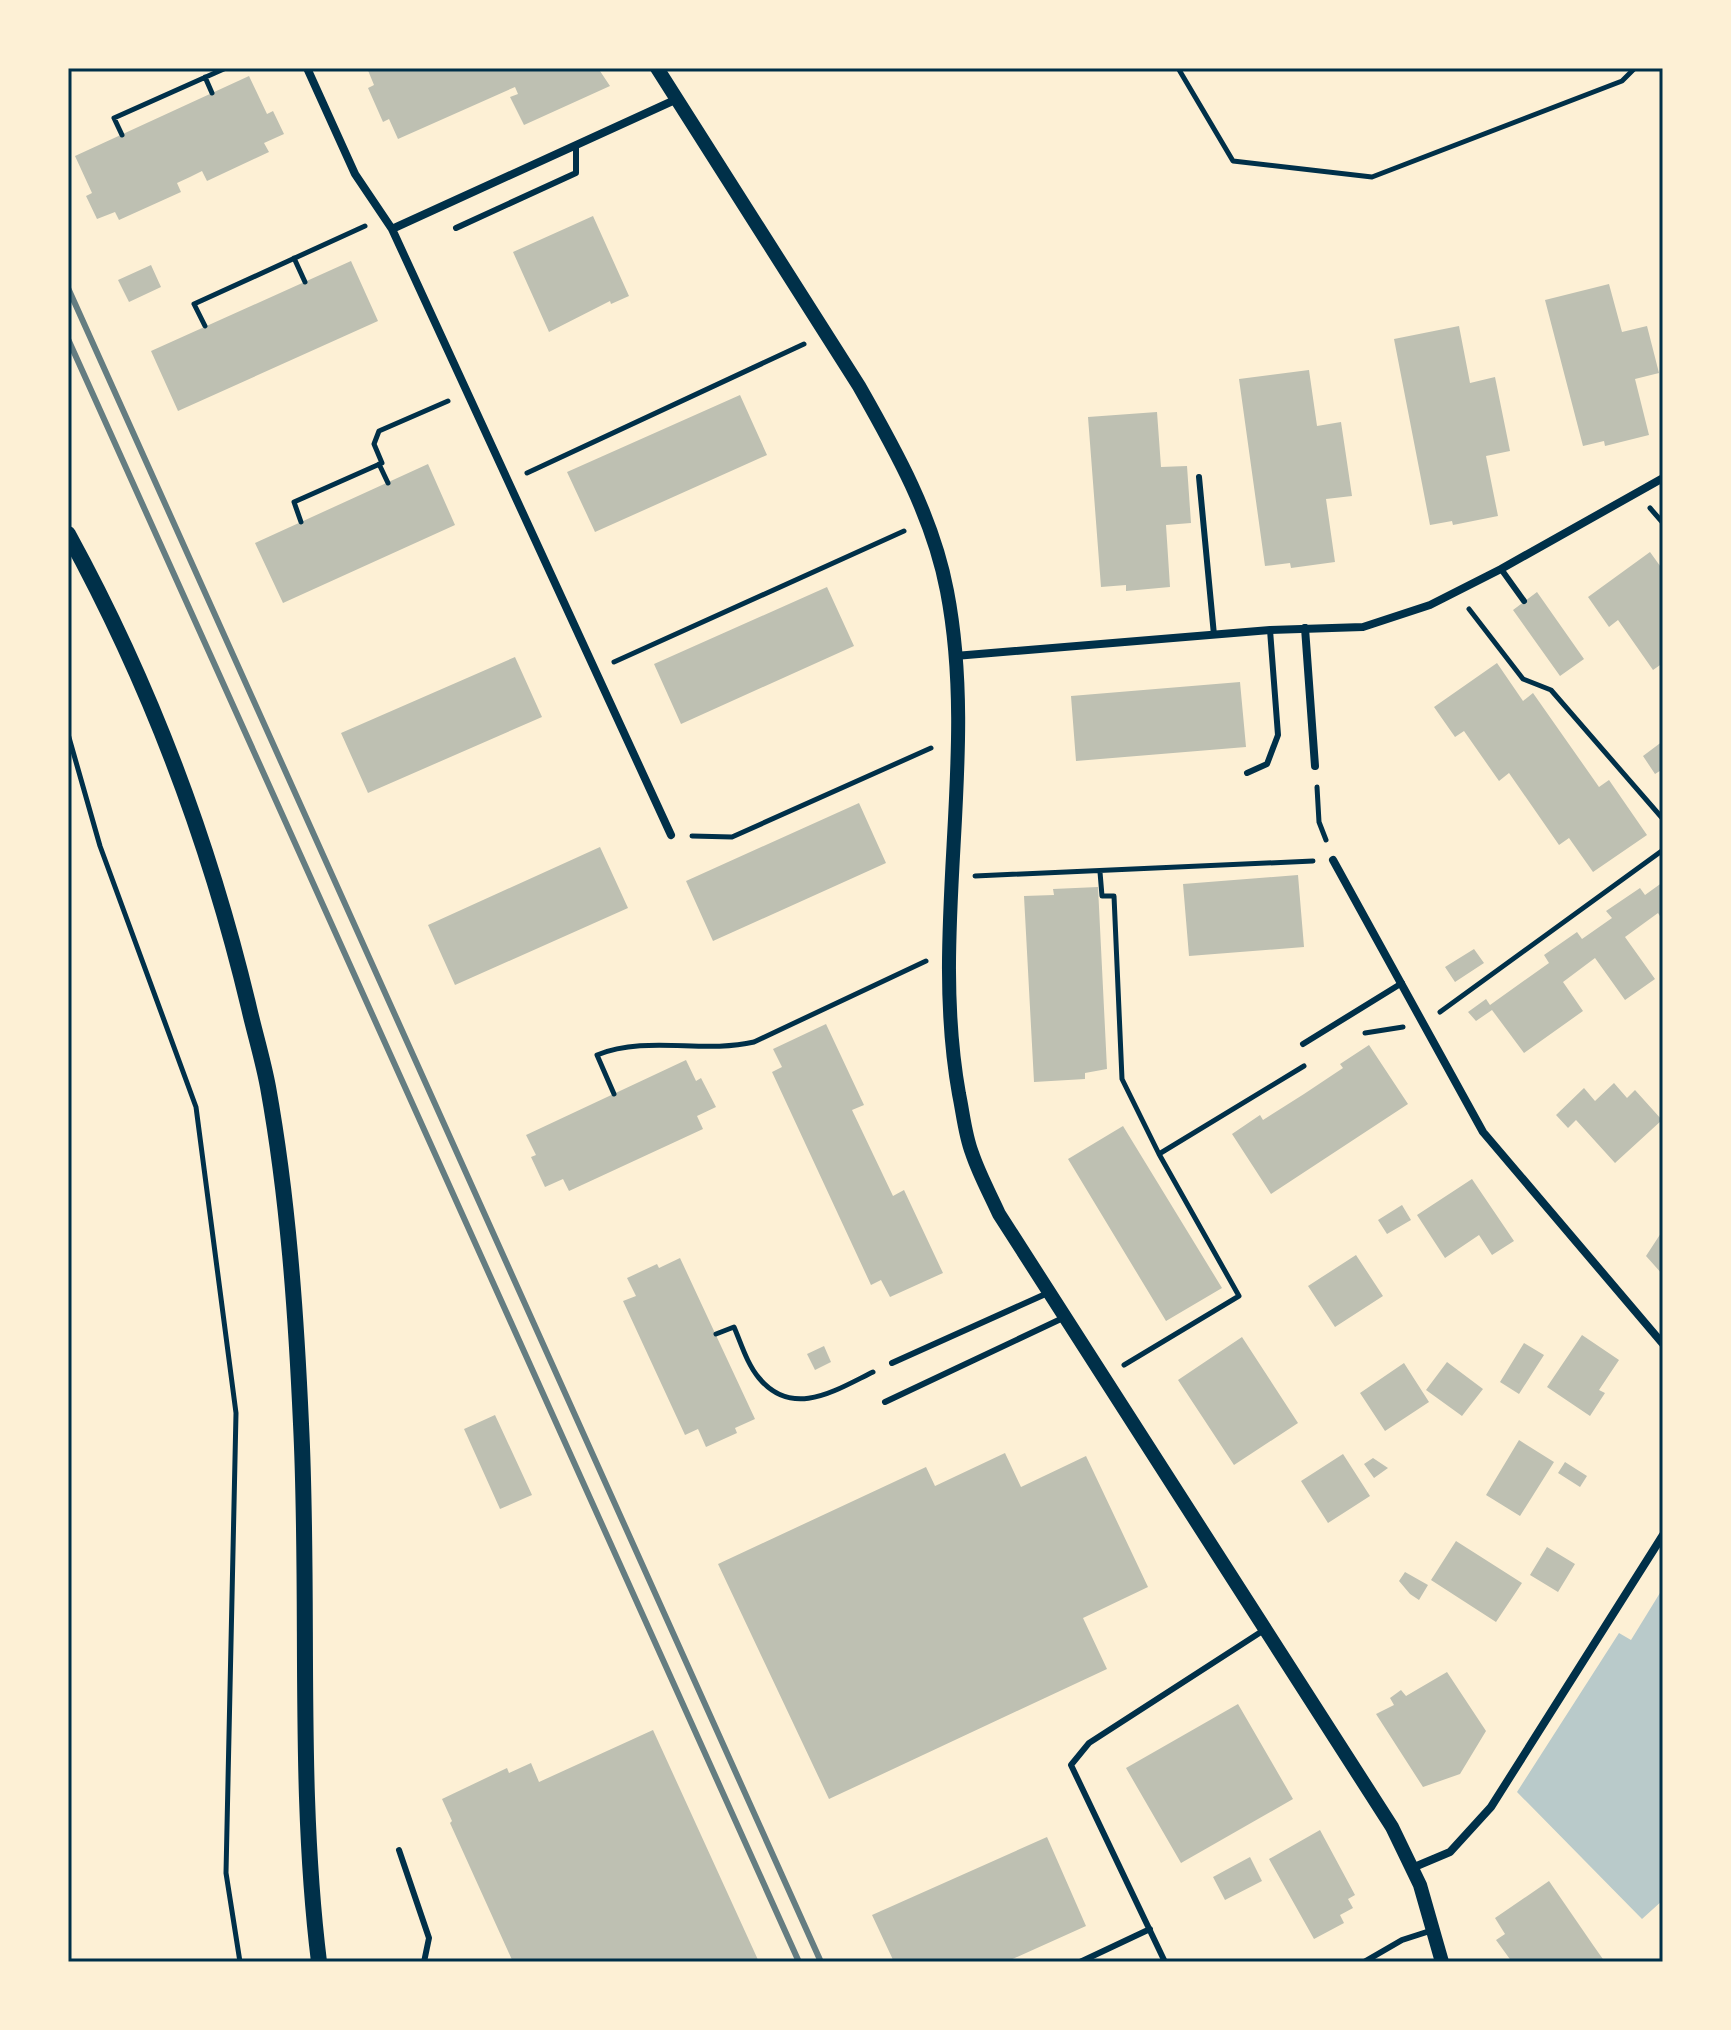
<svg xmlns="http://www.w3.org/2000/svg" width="1731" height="2030" font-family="Manrope,sans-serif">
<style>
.green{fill:#b9caca}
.building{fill:#bec0b2}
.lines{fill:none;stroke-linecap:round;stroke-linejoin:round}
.path{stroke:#003049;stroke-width:5}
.service{stroke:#003049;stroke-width:6}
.minor{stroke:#003049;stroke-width:8}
.tertiary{stroke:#003049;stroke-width:14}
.secondary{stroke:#003049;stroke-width:16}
.rail{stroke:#657d81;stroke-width:6}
.neatline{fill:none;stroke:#003049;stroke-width:3}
</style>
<rect width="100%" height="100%" fill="#fdf0d5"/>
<path class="green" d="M1663 1588V1900L1642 1919 1517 1792 1619 1633 1631 1640Z"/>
<path class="building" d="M367 68H598L610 86 524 125 510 97 518 94 515 87 398 139 389 119 383 122 368 88 374 85Z
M249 76 267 114 273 111 284 134 264 143 269 152 207 181 202 171 190 177 177 183 181 192 119 220 115 212 97 219 86 196 92 193 75 156Z
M593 216 629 296 611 304 610 301 549 332 513 252Z
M351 261 378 321 178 411 151 351Z
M151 265 161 287 129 302 118 280Z
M1609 284 1622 332 1647 326 1659 373 1635 379 1649 435 1605 446 1604 441 1583 446 1545 300Z
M1459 326 1470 383 1495 377 1510 451 1486 456 1498 516 1453 525 1452 521 1430 525 1394 339Z
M1309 370 1317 426 1341 422 1352 496 1326 499 1335 562 1291 568 1290 563 1265 566 1239 379Z
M740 395 767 455 595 532 567 472Z
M1157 412 1161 467 1187 466 1191 523 1166 525 1170 587 1126 591V585L1101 587 1088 417Z
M428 464 455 525 283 603 255 543Z
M1650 552 1663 570V663L1653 670 1618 620 1609 627 1588 597Z
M827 587 854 646 681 724 654 664Z
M1537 592 1584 659 1560 676 1513 610Z
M515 657 542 717 368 793 341 733Z
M1497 663 1523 701 1533 693 1599 787 1609 780 1647 835 1593 872 1569 838 1559 845 1509 773 1499 781 1464 731 1455 737 1434 707Z
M1240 682 1246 747 1076 761 1071 696Z
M1663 741V769L1655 774 1643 756Z
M859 803 886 863 713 941 686 881Z
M600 847 628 908 455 985 428 925Z
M1298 875 1304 947 1189 956 1183 884Z
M1663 882V921L1658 913 1625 937 1655 979 1625 1000 1595 958 1563 982 1583 1011 1524 1053 1492 1010 1476 1021 1468 1012 1486 999 1490 1005 1549 963 1544 955 1577 932 1582 939 1612 918 1606 911 1640 888 1645 895Z
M1098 887 1107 1069 1085 1073V1079L1034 1082 1024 896 1054 895 1053 889Z
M1474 949 1484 963 1455 982 1445 967Z
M826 1024 864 1105 852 1110 893 1196 904 1190 943 1273 890 1297 881 1280 871 1285 772 1072 782 1067 773 1049Z
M1369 1045 1408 1104 1271 1194 1232 1134 1260 1115 1263 1120 1304 1094 1343 1068 1340 1064Z
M686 1060 696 1081 701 1078 716 1107 697 1116 703 1129 569 1191 563 1179 545 1187 531 1157 536 1155 526 1135Z
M1614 1083 1627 1098 1635 1090 1662 1120 1615 1163 1576 1120 1568 1128 1556 1115 1584 1088 1595 1101Z
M1123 1126 1222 1288 1166 1321 1068 1159Z
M1472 1179 1514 1241 1492 1255 1479 1235 1445 1258 1417 1215Z
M1402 1205 1411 1220 1387 1234 1378 1220Z
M1663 1230V1275L1646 1256Z
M1356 1255 1383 1296 1335 1327 1308 1286Z
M680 1258 755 1419 735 1428 737 1433 706 1447 698 1429 685 1435 623 1301 636 1296 627 1278 657 1264 659 1268Z
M1582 1335 1619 1360 1599 1390 1605 1393 1590 1416 1547 1387Z
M1242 1337 1298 1423 1234 1465 1178 1380Z
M1524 1343 1544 1355 1519 1394 1500 1382Z
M824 1346 831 1362 815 1370 807 1354Z
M1447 1362 1483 1389 1462 1416 1426 1390Z
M1404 1363 1429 1402 1385 1431 1360 1393Z
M495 1415 532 1495 500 1509 464 1429Z
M1519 1440 1554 1462 1520 1516 1486 1495Z
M1005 1453 1021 1487 1086 1456 1148 1587 1083 1618 1107 1669 829 1799 718 1564 926 1467 935 1486Z
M1343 1454 1370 1496 1328 1523 1301 1481Z
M1373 1458 1388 1468 1374 1478 1364 1464Z
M1565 1462 1587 1476 1580 1487 1558 1473Z
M1456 1541 1522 1583 1496 1622 1431 1580Z
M1547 1547 1575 1564 1558 1592 1530 1575Z
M1405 1572 1428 1585 1419 1600 1410 1594 1399 1581Z
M1447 1672 1486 1731 1460 1774 1423 1787 1376 1714 1394 1705 1390 1698 1401 1690 1406 1696Z
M1238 1704 1293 1799 1181 1863 1126 1768Z
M653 1730 759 1962H513L450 1823 452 1821 442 1799 507 1768 509 1773 531 1763 539 1782Z
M1320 1830 1355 1895 1348 1899 1353 1908 1340 1915 1344 1923 1314 1939 1269 1859Z
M1047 1837 1086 1926 1006 1962H894L872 1915Z
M1250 1857 1262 1881 1225 1900 1213 1877Z
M1549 1881 1593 1945 1605 1962H1512L1496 1940 1505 1934 1495 1918Z"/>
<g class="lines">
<path class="path" d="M1178 68 1233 161 1372 177 1622 81 1635 68
M205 77 212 93
M122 135 114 118 226 68
M294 258 305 282
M205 326 194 304 365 226
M379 464 388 483
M527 473 804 344
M1650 508 1663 523
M301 522 294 502 382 463 374 444 379 431 448 401
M1469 609 1523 679 1551 690 1663 819
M614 662 904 531
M68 734 100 846 196 1107 236 1413 226 1873 240 1962
M1317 787 1319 822 1326 840
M692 836 732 837 931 748
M1100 872 1102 896H1114L1122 1079 1159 1154 1239 1296 1124 1365
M975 876 1313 861
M1440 1012 1663 850
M1365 1033 1403 1027
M614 1094 597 1055C647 1035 703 1054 754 1042L926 961
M1159 1154 1304 1066
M716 1334 734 1327C741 1343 747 1364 759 1378 793 1419 836 1390 873 1372"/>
<path class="service" d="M456 228 576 173V145
M1199 477 1214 635
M1501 569 1524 601
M1247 773 1267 764 1278 735 1270 630
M1303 1044 1402 983
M892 1363 1050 1292
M885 1402 1063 1318
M399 1850 429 1938 424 1962
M1080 1962 1150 1929
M1165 1962 1071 1765 1089 1743 1264 1630
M1364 1962 1402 1940 1433 1930"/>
<path class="minor" d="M307 68 355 174 392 229
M1305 628 1315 766
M955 656 1270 630 1363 627 1430 605 1501 569 1663 478
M671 835 392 229 677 99
M1333 860 1483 1132 1663 1344
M1412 1868 1450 1852 1491 1807 1663 1535"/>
<path class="tertiary" d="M657 68 859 386C896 451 933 517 947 591 979 757 929 927 959 1094 963 1113 965 1135 972 1153 979 1174 990 1194 999 1214L1392 1827 1420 1885 1442 1962"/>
<path class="secondary" d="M68 534C149 682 210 844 249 1008 255 1034 263 1060 268 1087 288 1198 296 1312 301 1424 310 1603 297 1784 319 1962"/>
<path class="rail" d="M68 288 821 1962
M68 339 799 1962"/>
</g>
<rect width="1731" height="2030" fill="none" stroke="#fdf0d5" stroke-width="140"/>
<rect x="70" y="70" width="1591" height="1890" class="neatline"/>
</svg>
